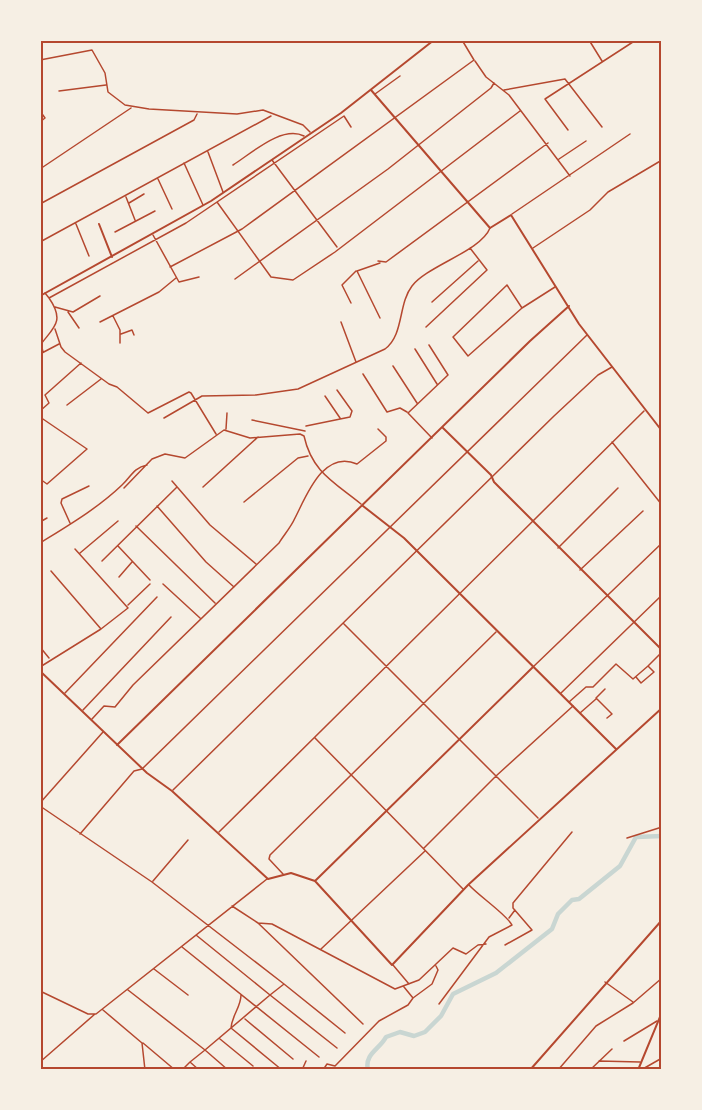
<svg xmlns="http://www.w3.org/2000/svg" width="702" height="1110" font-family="Spectral,serif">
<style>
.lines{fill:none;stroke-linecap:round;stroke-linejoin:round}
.river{stroke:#c9d6d2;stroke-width:4.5}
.minor{stroke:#b5482f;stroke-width:1.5}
.tertiary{stroke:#b5482f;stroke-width:2}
.secondary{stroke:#b5482f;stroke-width:2}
.neatline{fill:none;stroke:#b5482f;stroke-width:2}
</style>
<rect width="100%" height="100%" fill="#f6efe4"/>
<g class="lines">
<path class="river" d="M368 1070C364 1054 380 1049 386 1037L400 1032 414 1036 425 1032 441 1016 453 994 496 973 552 929 558 914 572 900 579 899 620 866 636 837 662 836"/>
<path class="minor" d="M589 40 602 61
M40 60 92 50 105 73 108 92 125 105 149 109 237 114 263 110 303 125 310 132
M475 61 486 77 509 95 570 176
M504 90 565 79 602 127
M59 91 106 85
M375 94 400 76
M40 111 45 118 40 122
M568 130 545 99 636 40
M208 152 223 192
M559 159 586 141
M272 160 337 247
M184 163 203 205
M233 165C252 153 282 125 304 136
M40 169 131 108
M158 179 172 209
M126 197 135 220
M217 202 271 277 293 280 335 252 520 111
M129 203 144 194
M40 204 194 120 197 114
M512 214 630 134
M76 224 89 256
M115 232 155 211
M153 235 179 282 199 277
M40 242 271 116
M533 248 590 210 608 192 662 160
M378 261 386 262 548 143
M380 263 357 271 380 318
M170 267 242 229 474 60 462 40
M235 279 388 169 491 88 494 83
M45 293 49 298 186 223 344 116 351 127
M432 302 478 261
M351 303 342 285 356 271
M55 307 73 312 100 296
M522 308 507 285 453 337 468 356 522 308 555 287
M68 312 79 328
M113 316 120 330V343
M100 322 159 292 176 278
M341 322 356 362
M426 327 487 270 470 248
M55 329 61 347 65 352 109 384 117 387 148 413 189 392 191 393 216 434
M121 334 132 330 134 335
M429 345 448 375 408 413 432 438
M415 349 437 384
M43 352 41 344C54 327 65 321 49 298
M40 354 59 344
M393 366 417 403
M363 374 387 412 400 408 407 412
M325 396 340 418
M67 405 101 379
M40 411 49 403 45 395 81 363
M40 417 87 449 47 484 40 479
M164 418 202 396 256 395 298 389 385 349C404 335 398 304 412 286 427 266 481 251 490 228
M252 420 305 431
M306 426 350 417 352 411 337 390
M226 429 227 413
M612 442 662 505
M40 446 42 447
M172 481 210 525 256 564
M203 487 258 437
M124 488 152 459 165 454 185 458 224 430 250 438 300 434 304 436C312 472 334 482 361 504
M244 502 298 458 308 456
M157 506 206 562 234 587
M40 522 47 518
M70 523 61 503 62 499 89 486
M136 526 215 603
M40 543C69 525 98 508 122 485 131 477 133 468 147 465
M118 546 150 580
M558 548 618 488
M80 553 118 521
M102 561 177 487
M580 570 643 511
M51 571 101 629
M119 577 132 562
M163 584 200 618
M128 605 150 584
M344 624 538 818
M40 647 49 658
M648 666 662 652
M40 667 101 629 128 608 75 549
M533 667 662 543
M605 689 596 698 612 714 607 718
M65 693 157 597
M561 693 662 595
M569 702 586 687H593L616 664 633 679 648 666 654 672 641 683 636 677
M83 710 171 617
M580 713 596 699
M92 719 104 706 115 707 133 685 279 543C284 535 291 527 295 518 306 497 323 449 357 464L386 441V437L378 429
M315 738 463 889
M173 790 554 416 598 375 612 367
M40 803 103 732
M40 806 152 882 284 984
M219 832 644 411
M80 834 134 771 142 769 587 335
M627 838 662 827
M424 848 496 776 573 706
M283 874 269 859 270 855 496 632
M153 881 188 840
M232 906 258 923 363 1024
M509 918 515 910
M258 923 272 924 395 989 419 980 453 948 466 954 478 945 486 944
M196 935 270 995 284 984 345 1033
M505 945 532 930 513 908V903L572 832
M182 947 319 1057
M321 949 425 851
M393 965 409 984
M154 969 188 995
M605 982 633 1002
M404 987 413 998 432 984 438 970 436 966
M128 990 205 1050 190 1062 199 1070
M40 991 88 1014H96L267 879
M241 995C241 1007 232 1015 231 1028L282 1070
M439 1004 489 937 512 925C507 915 479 896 469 885
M103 1010 142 1043 145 1070
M245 1019 293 1059
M220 1039 253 1066
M624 1041 657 1021
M143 1043 175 1070
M599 1061 640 1062
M40 1062 95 1014
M182 1070 190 1062
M228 1070 205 1050 270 995 337 1048
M302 1070 306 1061
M323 1070 327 1064 335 1066 379 1021 408 1005 413 998
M558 1070 596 1026 633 1003 662 978
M590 1070 612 1049
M641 1070 662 1058"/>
<path class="tertiary" d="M371 90 490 228 511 215 579 324 662 431
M99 224 112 257
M443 428 491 475 494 482 662 650
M363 506 404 538 616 749
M40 671 147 773 172 791 268 879 291 873 315 881 392 965 468 885 662 708
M117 745 530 341 569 306
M315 881 533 667
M638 1070 662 1012"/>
<path class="secondary" d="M40 296 211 201 341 113 434 40
M530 1070 662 920"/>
</g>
<rect width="702" height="1110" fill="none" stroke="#f6efe4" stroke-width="84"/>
<rect x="42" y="42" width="618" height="1026" class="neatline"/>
</svg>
